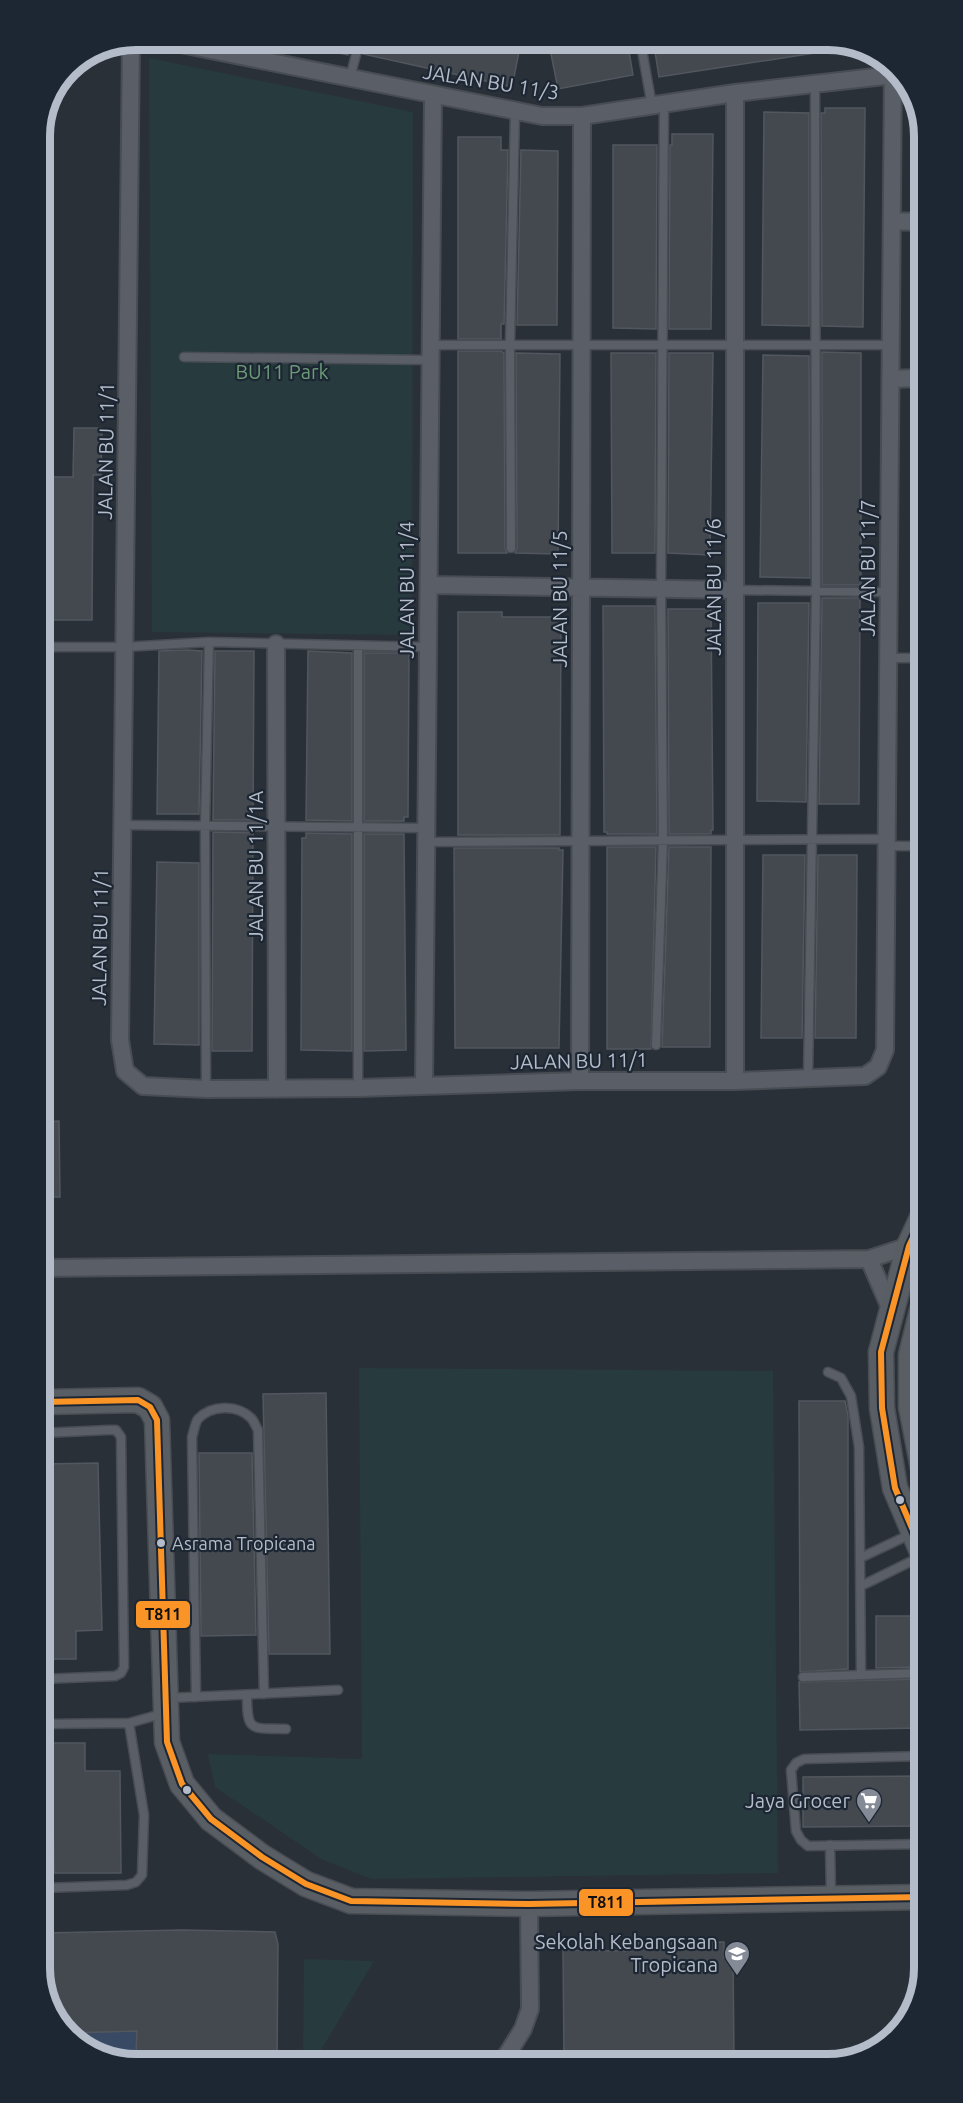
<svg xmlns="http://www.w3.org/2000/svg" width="963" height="2103" font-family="Ubuntu,sans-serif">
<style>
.green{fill:#273a3e}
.water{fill:#384963}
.building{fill:#444950;stroke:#52575f;stroke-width:1.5}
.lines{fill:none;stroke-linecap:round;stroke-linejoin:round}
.lane-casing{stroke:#484c53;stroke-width:11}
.street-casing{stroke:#484c53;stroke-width:20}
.secondary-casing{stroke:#484c53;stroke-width:27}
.lane{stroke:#5a5e66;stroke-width:8}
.street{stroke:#5a5e66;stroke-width:16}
.secondary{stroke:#595d64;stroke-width:24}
.bus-1-casing{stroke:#1d2633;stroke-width:10}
.bus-1{stroke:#fa9426;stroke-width:6}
.bus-dot{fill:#b4bcc9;stroke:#1d2633;stroke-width:2}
.labels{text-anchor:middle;stroke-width:4.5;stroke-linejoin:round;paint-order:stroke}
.bus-label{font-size:18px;fill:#b4bcc9;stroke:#1d2633;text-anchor:start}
.street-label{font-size:20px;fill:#b4bcc9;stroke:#1d2633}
.park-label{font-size:20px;fill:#6b9a76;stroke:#1d2633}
.poi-label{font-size:20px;fill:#b4bcc9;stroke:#1d2633;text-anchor:end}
.rim{fill:none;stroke:#b4bcc9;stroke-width:8}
.line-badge{stroke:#1d2633;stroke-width:2}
.pale-badge-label{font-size:16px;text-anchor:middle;font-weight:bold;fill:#111}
</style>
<rect width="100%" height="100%" fill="#2a3038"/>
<path class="green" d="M149 58 413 112 412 635 152 632Z
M359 1368 773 1371 778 1873 372 1879 323 1860 215 1787 208 1754 362 1759Z
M304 1959 374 1961 314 2062 303 2063Z"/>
<path class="water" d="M137 2031 157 2056V2064H129L77 2044 69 2033Z"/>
<path class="building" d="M300 39H353L348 55 299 45Z
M366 39H485L520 47 512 87 363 54Z
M604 39H627L633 75 558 89 550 49Z
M653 39H834L854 47 659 77Z
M825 108H865L863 327 822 326 821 113H825Z
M764 112 809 113V326L762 325Z
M672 134H713L711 329H669L670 145H672Z
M458 137H501V150H508L504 324H501V339H458Z
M613 145H657L656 329 613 328Z
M521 150 558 151 557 325H517Z
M458 351H501L504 353 505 548 507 553H458Z
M822 352 861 353V585H822Z
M516 353 560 354 558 554 515 553 517 548Z
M611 353H656L655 553H612Z
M669 353H713L710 555 668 553Z
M763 355 809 356 810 578 760 577Z
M74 428H102L101 475H93L92 620H41L40 477H73Z
M822 598H860L859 804H819Z
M758 603H809L806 802 757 801Z
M603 606H655L657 834H607V832H604Z
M668 609H711L713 830H711V834H669Z
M458 612H502V617H561L560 835H458Z
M187 650 202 651 199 814H157L159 651Z
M215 651H254L253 820H213Z
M308 651 352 653V821L306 820Z
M364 653H409L408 817H404V821H364Z
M213 832 253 833 252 1051H212Z
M306 833 352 834V1051L301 1050 302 838H306Z
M364 834H404L406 1050 364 1051Z
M607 847H656L651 1049H607Z
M669 847H711L710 1047H662Z
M454 848H559V850H563L559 1048H455Z
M763 855H805L802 1038H761Z
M818 855H857L856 1038H815Z
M157 862 199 863V1045L154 1044Z
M59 1121 60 1197H42V1122Z
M326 1393 330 1654H269L263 1394Z
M799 1401H845L848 1416V1669L800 1672Z
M199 1453H252L256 1635 201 1636Z
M98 1463 102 1630 76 1631V1659H43V1464Z
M876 1616H923V1667L876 1668Z
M923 1679V1728L800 1730 799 1682Z
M44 1743H85V1771H120L121 1873H54L53 1811H44Z
M923 1776 924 1826 803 1827V1777Z
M182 1930 275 1932 278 1944 277 2063 157 2064V2056L136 2055 137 2031 69 2033 44 1999V1933Z
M724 1942V1958H733L734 2060 564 2061 563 1950 630 1951V1943Z"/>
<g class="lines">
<defs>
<path id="lane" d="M536 39 546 42 561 39
M640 39 652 106
M350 78 360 39
M431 345H891
M184 357 430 360
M511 548 510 345 515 111
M735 590 889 592
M358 646V1088
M41 647H124L209 642 428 647
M888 658H920
M122 825 426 828
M426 842 887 839
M887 846H921
M656 1045 663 840 661 589 664 104
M808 1079 816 591 815 84
M206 1089 205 826 209 642
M828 1372 841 1378 851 1396 859 1447 861 1674
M43 1433 108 1430H116L121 1437 124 1667 121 1673 115 1676 43 1679
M860 1558 913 1533
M861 1586 922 1556
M803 1677 923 1673
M247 1695C247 1733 251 1728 286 1729
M196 1697 192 1437C194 1431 195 1423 198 1419 211 1405 237 1404 251 1418 254 1421 256 1427 258 1430L264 1694
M169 1698 338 1690
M44 1724 129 1723 165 1713
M923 1756 804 1759 796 1763 791 1770 796 1831 801 1840 808 1846 924 1844
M830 1845 831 1896
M44 1888 127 1885 136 1882 142 1875 144 1815 129 1723"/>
<path id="street" d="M156 39 542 116H582L735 93 893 75
M131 41 120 1040 125 1071 143 1086 206 1089 358 1088 580 1081H735L865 1076 878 1067 885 1050 893 69
M892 221 919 222
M891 379 920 378
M429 585 735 590
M276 644 277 1089
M580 1081 582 116
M735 1081V93
M424 1085 433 95
M42 1268 869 1259
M891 1310 869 1259 909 1246
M503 2061 523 2029 530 2009 529 1904"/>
<path id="secondary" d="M922 1218 909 1246 881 1352 882 1408 895 1488 923 1554
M922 1310 911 1355V1407L923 1468
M43 1402 138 1400 150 1407 157 1420 167 1742 182 1784 211 1819 262 1857 306 1884 351 1901 529 1904 924 1897"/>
</defs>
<use href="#lane" class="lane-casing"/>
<use href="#street" class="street-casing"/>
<use href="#secondary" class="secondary-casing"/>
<use href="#lane" class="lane"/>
<use href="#street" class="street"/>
<use href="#secondary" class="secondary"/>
<defs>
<path id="bus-1" d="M922 1218 909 1246 881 1352 882 1408 895 1488 923 1554
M43 1402 138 1400 150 1407 157 1420 167 1742 182 1784 211 1819 262 1857 306 1884 351 1901 529 1904 924 1897"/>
</defs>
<use href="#bus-1" class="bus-1-casing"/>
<use href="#bus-1" class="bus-1"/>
</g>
<defs>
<symbol id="supermarket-pin" viewBox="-11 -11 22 30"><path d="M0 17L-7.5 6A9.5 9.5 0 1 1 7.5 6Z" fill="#848b96" stroke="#1d2633"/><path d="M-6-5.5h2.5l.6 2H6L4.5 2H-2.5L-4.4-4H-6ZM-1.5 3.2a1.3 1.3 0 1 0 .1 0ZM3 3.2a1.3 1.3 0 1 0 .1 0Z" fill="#fff"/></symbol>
<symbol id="school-pin" viewBox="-11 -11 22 30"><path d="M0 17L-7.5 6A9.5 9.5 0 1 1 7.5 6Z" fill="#848b96" stroke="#1d2633"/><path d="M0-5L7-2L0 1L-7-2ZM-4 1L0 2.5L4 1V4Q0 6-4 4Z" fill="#fff"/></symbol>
</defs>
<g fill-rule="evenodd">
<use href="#supermarket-pin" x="854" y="1786" width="30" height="40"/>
<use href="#school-pin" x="722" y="1939" width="30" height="40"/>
</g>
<g class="bus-dot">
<circle cx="900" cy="1500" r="5"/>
<circle cx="161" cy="1543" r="5"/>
<circle cx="187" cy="1790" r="5"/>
</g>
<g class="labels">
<g class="bus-label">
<text x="172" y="1550">Asrama Tropicana</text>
</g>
<g class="street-label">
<text transform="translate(491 82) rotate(9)" y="7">JALAN BU 11/3</text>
<text transform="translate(106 451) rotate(-89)" y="7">JALAN BU 11/1</text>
<text transform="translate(868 568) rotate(-90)" y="7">JALAN BU 11/7</text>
<text transform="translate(714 587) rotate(-90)" y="7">JALAN BU 11/6</text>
<text transform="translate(407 590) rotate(-90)" y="7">JALAN BU 11/4</text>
<text transform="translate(560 599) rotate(-90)" y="7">JALAN BU 11/5</text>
<text transform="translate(256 866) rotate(-90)" y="7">JALAN BU 11/1A</text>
<text transform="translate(100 937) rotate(-89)" y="7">JALAN BU 11/1</text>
<text transform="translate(579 1061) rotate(-1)" y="7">JALAN BU 11/1</text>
</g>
<g class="park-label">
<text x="282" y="379">BU11 Park</text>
</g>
<g class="poi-label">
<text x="850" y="1808">Jaya Grocer</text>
<text x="718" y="1949">Sekolah Kebangsaan<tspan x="718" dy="23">Tropicana</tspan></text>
</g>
</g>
<path d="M0 0H963V2103H0ZM136 50H828A86 86 0 0 1 914 136V1968A86 86 0 0 1 828 2054H136A86 86 0 0 1 50 1968V136A86 86 0 0 1 136 50Z" fill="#1d2633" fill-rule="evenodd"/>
<path class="rim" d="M136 50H828A86 86 0 0 1 914 136V1968A86 86 0 0 1 828 2054H136A86 86 0 0 1 50 1968V136A86 86 0 0 1 136 50Z"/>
<g class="line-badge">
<rect x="135" y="1600" width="56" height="29" rx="6" fill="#fa9426"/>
<rect x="578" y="1888" width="56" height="29" rx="6" fill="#fa9426"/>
</g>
<g class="pale-badge-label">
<text x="163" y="1620">T811</text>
<text x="606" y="1908">T811</text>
</g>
</svg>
